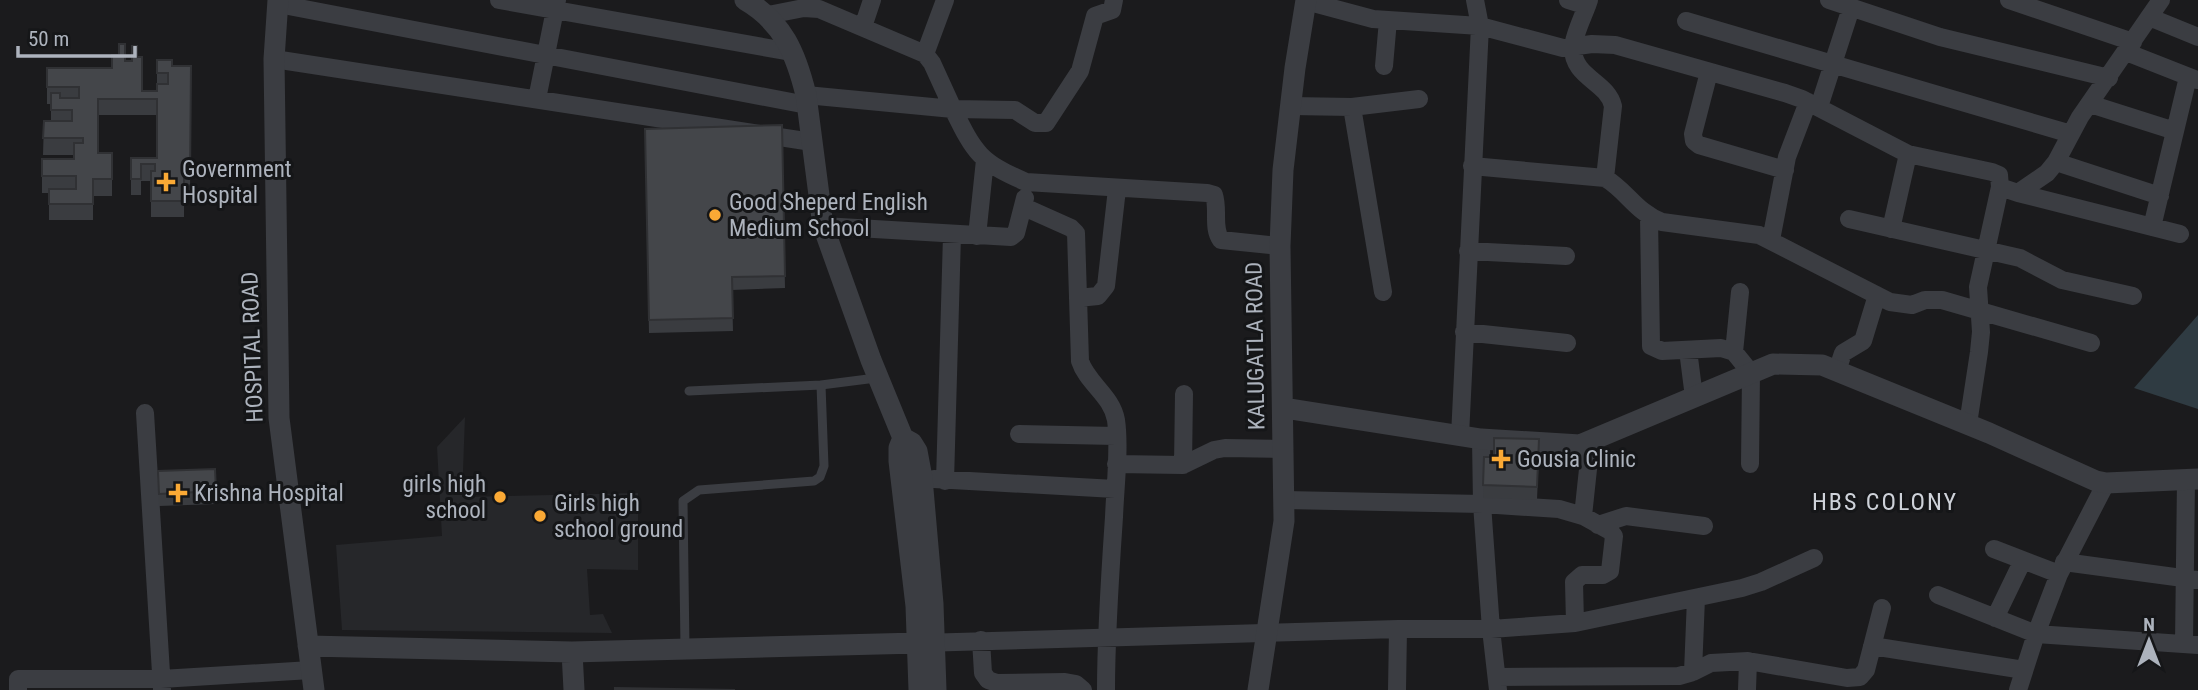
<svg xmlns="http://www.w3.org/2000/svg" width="2198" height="690" font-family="'Roboto Condensed',sans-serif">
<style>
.built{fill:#26272a}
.water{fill:#2f3b42}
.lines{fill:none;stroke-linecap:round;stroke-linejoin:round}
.service{stroke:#3b3d42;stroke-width:9}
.minor{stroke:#3b3d42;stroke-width:18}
.tertiary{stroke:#3b3d42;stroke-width:21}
.wall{fill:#3a3c40}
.building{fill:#44464a;stroke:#303134;stroke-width:2}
.poi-dot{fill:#faa935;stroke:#151618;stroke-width:2.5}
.labels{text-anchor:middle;stroke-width:6;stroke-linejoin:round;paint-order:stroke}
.poi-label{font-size:23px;fill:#adb3bd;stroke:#151618;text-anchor:start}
.street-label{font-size:23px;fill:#adb3bd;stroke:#151618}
.neighbourhood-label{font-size:24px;letter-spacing:2px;fill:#ced2d9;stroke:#151618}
</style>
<rect width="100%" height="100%" fill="#1b1b1d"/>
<path class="built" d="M465 417 462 497 638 493V570L587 569 590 615 603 614 612 633 342 630 336 545 442 536 437 447Z"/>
<path class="water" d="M2198 315V409L2134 388Z"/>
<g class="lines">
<path class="service" d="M689 391 821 385
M685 648 683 501 699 490 814 481 820 477 824 466 821 385 876 378"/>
<path class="minor" d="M499 0 791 52
M1568 0 1587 6
M1589 0C1585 13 1573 36 1573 48 1573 78 1607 81 1613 106L1605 178
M1829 0 1940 37 2109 78
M2009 0 2133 42
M1306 1 1373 19 1480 26 1563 48 1592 44 1615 45 1785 93 1802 99 1908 154 1992 172 1999 175 2000 187 1978 287 1981 332 1979 352 1968 424
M278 4 807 105
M768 15 804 8 819 9 925 54 932 63 953 109 1015 110 1035 123H1046L1080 71 1095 16 1112 10 1114 0
M2149 17 2198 37
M1686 21 2071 134
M863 27 872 0
M2126 52 2197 80
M925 54 945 0
M274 59 812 142
M1384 66 1388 20
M1709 72 1693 134 1694 141 1699 145 1785 170
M806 95 953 109C975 154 980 162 1026 182L1207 193 1214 195C1219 210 1212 228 1221 240L1280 246
M537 99 557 0
M2090 104 2175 131
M1291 106 1352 107 1419 99
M1352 107 1383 292
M1819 107 1851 8
M2056 162 2160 196
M1472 166 1605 178C1626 190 1637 213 1662 222L1759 235 1890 302 1912 305 1925 300H1942L2091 343
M2000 187 2018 193 2047 173 2056 162 2080 117 2161 0
M2018 193 2180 234
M1024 207 1071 228 1076 233 1080 361C1087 383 1112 396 1116 420 1120 448 1115 489 1114 517 1110 575 1106 632 1106 690
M1649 217 1651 346 1662 351 1721 348 1734 352 1751 373 1750 464
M1849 219 2020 258 2062 280 2133 296
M823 226 1011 237 1016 233 1025 198
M2152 227 2188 77
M1891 229 1908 154
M977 236 985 160
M1771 240 1787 157 1808 102
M1468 251 1566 256
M1078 298 1098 296 1106 286 1117 189
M1464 332 1567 343
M1688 350 1694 397
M1734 352 1740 292
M1837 371 1843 353 1863 341 1877 295
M145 413 162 689
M1019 434 1116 436
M1460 436 1480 26 1475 0
M1481 439 1482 504 1491 629 1498 690
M1116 464 1183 465 1214 450 1225 448 1283 449
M1183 465 1184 394
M934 479 1115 489
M945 481 952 235
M1285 500 1482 504 1559 509 1583 516 1610 531 1614 536 1610 571 1603 575H1582L1574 582 1575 623
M1583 516 1591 441
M1598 525 1626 516 1704 526
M1994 549 2059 574
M2064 562 2198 580
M1938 595 2036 634 2198 645
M1995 618 2023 560
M981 640 983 673 988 680 997 683 1065 682 1076 684 1083 690
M921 643 1398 629H1491L1575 623 1742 588 1761 582 1814 558
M2184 643 2186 480
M1872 646 2024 670
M1748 661 1847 678 1860 677 1866 670 1882 608
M1693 672 1696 598
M1497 677 1679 676 1693 672 1711 663 1748 661 1747 690
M18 690V679H161L311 670
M1397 690 1398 629
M2018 690 2036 634 2059 574 2106 483"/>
<path class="tertiary" d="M278 0 274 59 279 418 314 690
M745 0C783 22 796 54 806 95L823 226 871 360 903 438
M1284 408 1481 439 1580 445 1773 364 1822 365 1989 433 2096 481 2106 483 2198 479
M903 438 912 443 917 451 922 478 933 604 936 690
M903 438 899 448V461L916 606 919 690
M308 646 572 652 918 643
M572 652 574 690
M1258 690 1284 521 1280 246 1283 170 1295 68 1306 0"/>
</g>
<path class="wall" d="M137 57 142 91H157V60L172 66H191L190 196H184V217H151V181H141V195H131V158H157V115H98V153H112V196H93V220H49V193H42V159H74V155H43L44 121H51V104H47V68H112L125 61H132Z
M782 125 785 288 732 290 733 331 649 333 645 129Z
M1539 452 1537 500 1483 498 1484 457H1494Z
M158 471 216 491V504L159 506Z"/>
<path class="building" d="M119 44H125V61H132V46H137V57H142V91H157V84H168V73H157V60H172V66H191L190 179H184V201H151V171H155V164H141V179H131V158H157V99H98V153H112V179H93V204H49V189H76V176H42V159H74V143H83V138H43L44 121H72V110H51V93H60V98H79V87H47V68H112V55H119Z
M782 125 785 276 732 277 733 318 649 320 645 129Z
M1494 438 1539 439 1537 487 1483 485 1484 457H1494Z
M215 469 216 491 159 494 158 471Z
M615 688 735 690H615Z"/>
<g class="poi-dot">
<path d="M162.5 171.5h7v7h7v7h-7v7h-7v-7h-7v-7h7z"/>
<circle cx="715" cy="215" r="7"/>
<path d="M1497.5 448.5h7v7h7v7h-7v7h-7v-7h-7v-7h7z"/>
<path d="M174.5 482.5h7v7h7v7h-7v7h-7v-7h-7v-7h7z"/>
<circle cx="500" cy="497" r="7"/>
<circle cx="540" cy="516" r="7"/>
</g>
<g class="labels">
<g class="poi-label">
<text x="182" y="177">Government<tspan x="182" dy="26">Hospital</tspan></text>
<text x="729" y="210">Good Sheperd English<tspan x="729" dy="26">Medium School</tspan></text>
<text x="1517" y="467">Gousia Clinic</text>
<text x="486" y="492" text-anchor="end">girls high<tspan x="486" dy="26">school</tspan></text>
<text x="194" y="501">Krishna Hospital</text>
<text x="554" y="511">Girls high<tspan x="554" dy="26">school ground</tspan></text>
</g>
<g class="street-label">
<text transform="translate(1255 346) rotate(-91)" y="8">KALUGATLA ROAD</text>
<text transform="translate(252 347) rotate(-92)" y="8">HOSPITAL ROAD</text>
</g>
<g class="neighbourhood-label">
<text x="1885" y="510">HBS COLONY</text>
</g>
</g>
<g transform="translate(2149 641)" stroke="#151618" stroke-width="5" paint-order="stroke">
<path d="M0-5L12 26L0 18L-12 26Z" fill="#adb3bd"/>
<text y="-10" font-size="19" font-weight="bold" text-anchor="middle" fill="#adb3bd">N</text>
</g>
<path d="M18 46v10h117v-10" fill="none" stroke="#adb3bd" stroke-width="3.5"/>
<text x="28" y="46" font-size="21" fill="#adb3bd" stroke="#151618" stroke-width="5" paint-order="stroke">50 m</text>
</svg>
